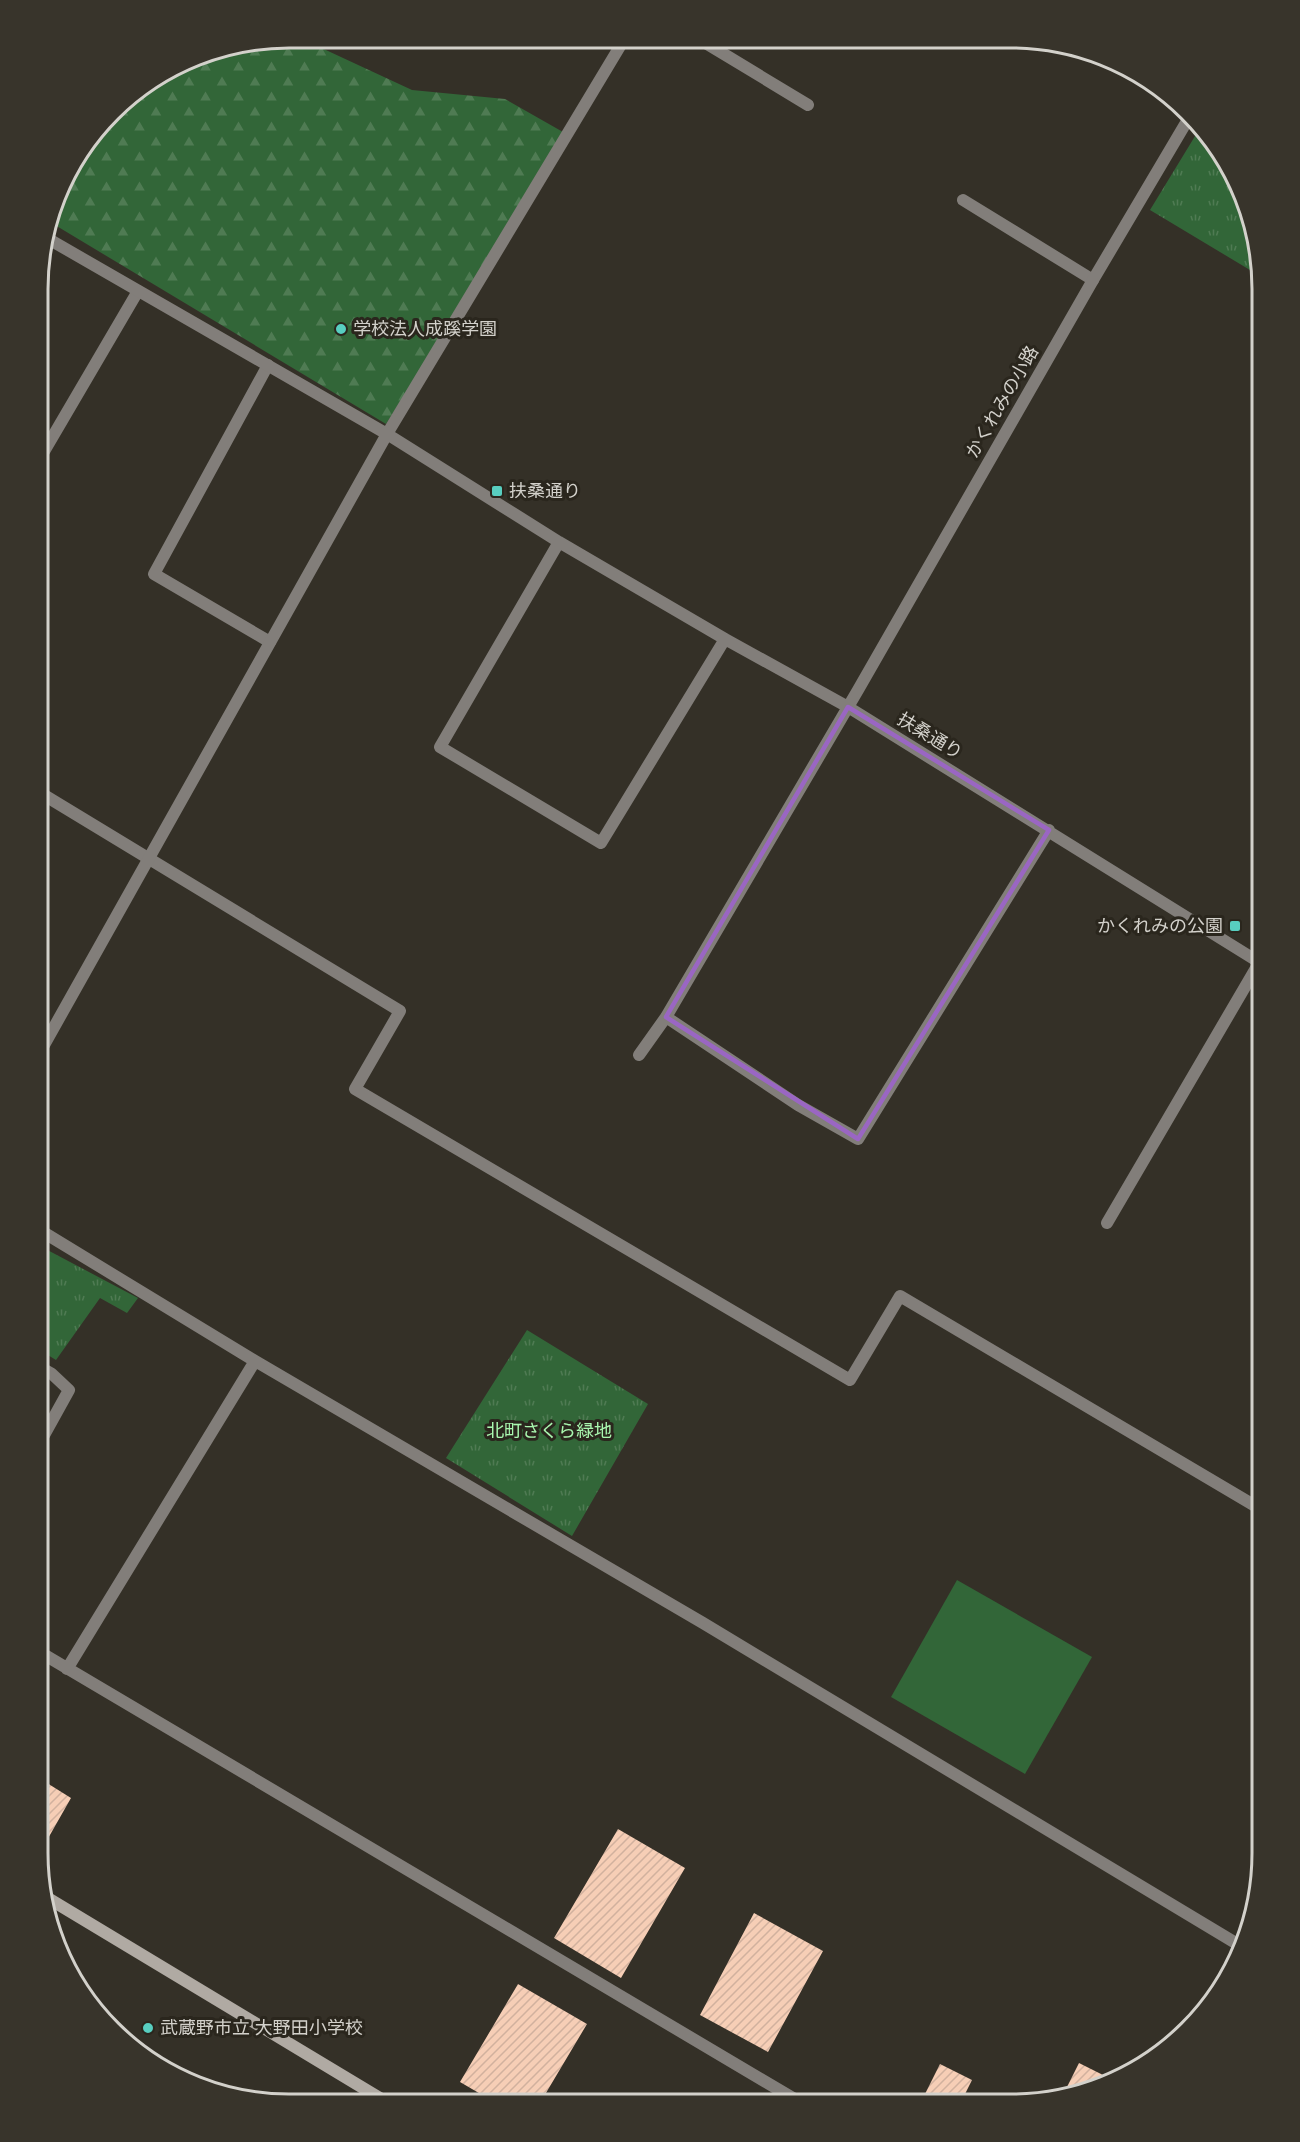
<svg xmlns="http://www.w3.org/2000/svg" width="1300" height="2142" font-family="'DM Sans','Noto Sans JP',sans-serif">
<style>
.grass{fill:url(#grass-tufts)}
.forest{fill:url(#forest-firs)}
.pitch{fill:#326638}
.building{fill:url(#building-hatch)}
.lines{fill:none;stroke-linecap:round;stroke-linejoin:round}
.lane{stroke:#827e7a;stroke-width:12}
.street{stroke:#827e7a;stroke-width:12}
.secondary{stroke:#b0aaa3;stroke-width:12}
.marked{fill:none;stroke:#9a66c3;stroke-width:4.5;stroke-linejoin:round}
.poi-dot{fill:#58cec0;stroke:#2a261d;stroke-width:2}
.labels{text-anchor:middle;stroke-width:6;stroke-linejoin:round;paint-order:stroke}
.poi-label{font-size:18px;fill:#d3d1cb;stroke:#2a261d;text-anchor:start}
.street-label{font-size:18px;fill:#d3d1cb;stroke:#2a261d}
.park-label{font-size:18px;fill:#a9f7af;stroke:#2a261d}
.rim{fill:none;stroke:#d3d1cb;stroke-width:3}
</style>
<defs>
<pattern id="grass-tufts" width="24" height="20" patternUnits="userSpaceOnUse" patternTransform="scale(1.5)"><rect width="24" height="20" fill="#326638"/><path d="M3 7l-1-3M5 7V3M7 7l1-3M15 17l-1-3M17 17v-4M19 17l1-3" fill="none" stroke="#4f7b53"/></pattern>
<pattern id="forest-firs" width="22" height="20" patternUnits="userSpaceOnUse" patternTransform="scale(1.5)"><rect width="22" height="20" fill="#326638"/><path d="M5 1l3.5 6h-7zM16 11l3.5 6h-7z" fill="#4f7b53"/></pattern>
<pattern id="building-hatch" width="6" height="6" patternUnits="userSpaceOnUse" patternTransform="scale(1.5)"><rect width="6" height="6" fill="#f6ceb6"/><path d="M-1 1l2-2M0 6l6-6M5 7l2-2" fill="none" stroke="#d1b19e"/></pattern>
</defs>
<rect width="100%" height="100%" fill="#343027"/>
<path class="grass" d="M1200 128 1211 136 1243 193 1260 276 1150 210Z
M38 1245 138 1298 127 1313 100 1298 56 1360 38 1349Z
M527 1330 648 1404 572 1536 446 1458Z"/>
<path class="forest" d="M289 38H300L412 90 505 99 570 136 386 424 50 222 64 177 123 100 193 57Z"/>
<path class="pitch" d="M957 1580 1092 1657 1025 1774 891 1697Z"/>
<path class="building" d="M39 1778 71 1798 38 1856V1781Z
M618 1829 685 1868 621 1978 554 1938Z
M754 1913 823 1951 768 2052 700 2015Z
M518 1984 587 2024 540 2103H496L460 2082Z
M1079 2063 1115 2081 1107 2085 1068 2093 1065 2091Z
M940 2064 972 2080 960 2104H945L925 2094Z"/>
<g class="lines">
<path class="lane" d="M699 39 808 105
M963 200 1093 280
M268 365 154 574 270 642
M39 460 138 291
M39 792 400 1011 355 1089 850 1380 900 1296 1262 1510
M1107 1223 1259 963"/>
<path class="street" d="M45 237 387 434 559 542 725 639 848 707 1262 964
M559 542 440 747 601 843 725 639
M666 1017 798 1105 858 1139 1049 830
M39 1054 387 434 625 38
M639 1055 666 1017 858 690 1093 280 1190 116
M38 1229 255 1361 703 1623 1244 1948
M38 1446 69 1390 52 1374 38 1366
M38 1651 803 2104
M67 1669 255 1361"/>
<path class="secondary" d="M46 1897 388 2103"/>
</g>
<path class="marked" d="M848 707 1049 830 858 1139 666 1017Z"/>
<g class="poi-dot">
<circle cx="341" cy="329" r="6"/>
<rect x="491" y="485" width="12" height="12" rx="3"/>
<rect x="1229" y="920" width="12" height="12" rx="3"/>
<circle cx="148" cy="2028" r="6"/>
</g>
<g class="labels">
<g class="poi-label">
<text x="353" y="335">学校法人成蹊学園</text>
<text x="509" y="497">扶桑通り</text>
<text x="1223" y="932" text-anchor="end">かくれみの公園</text>
<text x="160" y="2034">武蔵野市立 大野田小学校</text>
</g>
<g class="street-label">
<text transform="translate(1002 402) rotate(-60)" y="6">かくれみの小路</text>
<text transform="translate(930 736) rotate(31)" y="6">扶桑通り</text>
</g>
<g class="park-label">
<text x="549" y="1437">北町さくら緑地</text>
</g>
</g>
<path d="M0 0H1300V2142H0ZM289 48H1011A241 241 0 0 1 1252 289V1853A241 241 0 0 1 1011 2094H289A241 241 0 0 1 48 1853V289A241 241 0 0 1 289 48Z" fill="#38342b" fill-rule="evenodd"/>
<path class="rim" d="M289 48H1011A241 241 0 0 1 1252 289V1853A241 241 0 0 1 1011 2094H289A241 241 0 0 1 48 1853V289A241 241 0 0 1 289 48Z"/>
</svg>
